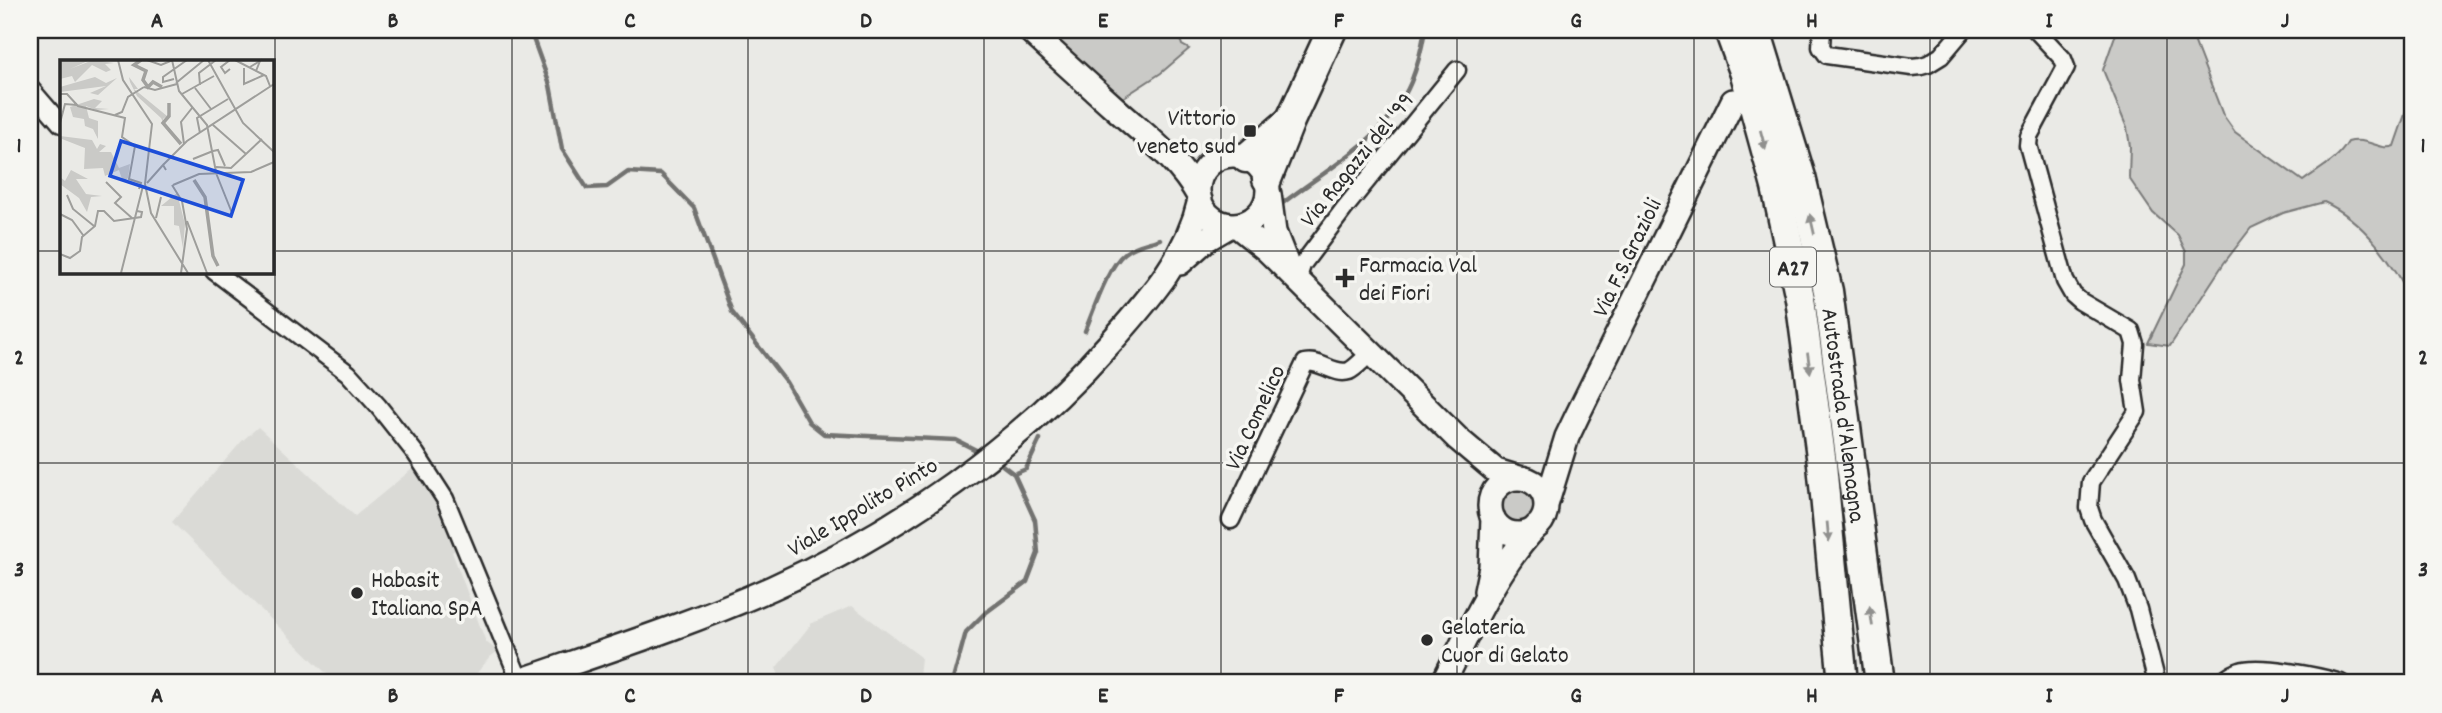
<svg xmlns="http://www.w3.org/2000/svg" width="2442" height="713" font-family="Dekko,sans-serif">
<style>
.built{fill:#dadad6}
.green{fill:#cacac7;stroke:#7a7a79;stroke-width:2}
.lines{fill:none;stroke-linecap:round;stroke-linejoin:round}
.stream{stroke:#727270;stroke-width:4.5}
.street-casing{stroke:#2b2b2b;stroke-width:21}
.secondary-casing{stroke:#2b2b2b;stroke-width:28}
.highway-casing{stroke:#2b2b2b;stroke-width:33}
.street{stroke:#f6f6f2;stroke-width:16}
.secondary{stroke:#f6f6f2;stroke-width:23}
.highway{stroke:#f6f6f2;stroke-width:28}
.oneway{fill:#90908e}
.grid{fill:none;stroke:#2b2b2b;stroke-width:2;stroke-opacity:0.55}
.poi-dot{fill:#2b2b2b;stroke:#f6f6f2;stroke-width:2.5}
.labels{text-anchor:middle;stroke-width:7;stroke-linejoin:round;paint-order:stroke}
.shield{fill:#f6f6f2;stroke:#686867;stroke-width:2}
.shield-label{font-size:23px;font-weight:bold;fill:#2b2b2b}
.poi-label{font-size:24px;fill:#2b2b2b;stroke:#f6f6f2;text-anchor:start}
.street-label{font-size:24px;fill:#2b2b2b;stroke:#f6f6f2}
.inset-river{fill:none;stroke:#a1a19e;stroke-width:3.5}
.inset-road{fill:none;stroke:#9e9e9b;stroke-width:2}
.view{fill:#1d4ed8;fill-opacity:0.15;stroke:#1d4ed8;stroke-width:3.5}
.inset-edge{fill:none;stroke:#2b2b2b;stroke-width:3.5}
.neatline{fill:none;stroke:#2b2b2b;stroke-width:2.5}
.grid-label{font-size:23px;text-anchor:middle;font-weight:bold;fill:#2b2b2b}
</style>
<rect width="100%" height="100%" fill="#eaeae6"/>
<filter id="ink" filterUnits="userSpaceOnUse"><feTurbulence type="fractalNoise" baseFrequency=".0143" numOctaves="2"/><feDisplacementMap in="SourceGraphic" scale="14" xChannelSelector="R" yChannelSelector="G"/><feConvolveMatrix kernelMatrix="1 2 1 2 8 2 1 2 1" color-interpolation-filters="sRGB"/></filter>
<g filter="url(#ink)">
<path class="built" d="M258 427 355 516 416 466 444 517 456 550 452 552 486 642 498 651 490 657 477 673 452 683H336L172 522 242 441Z
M852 606 921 657 919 678 921 683H782L776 668 812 623Z"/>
<path class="green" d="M1041 30H1177L1182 45 1189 49 1161 73 1121 99Z
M2117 30H2190L2223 115 2235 132 2303 181C2320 168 2337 161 2348 142 2366 136 2381 152 2394 146L2412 94V302C2396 264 2362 219 2324 202L2283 213 2251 228 2224 263 2170 346 2148 343 2186 264V252L2178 235 2153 213 2129 178 2130 146 2127 128 2103 70Z
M1499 506a19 19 0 1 1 38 0a19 19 0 1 1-38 0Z"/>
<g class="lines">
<path class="stream" d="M530 30 550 85 562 149 587 188 607 187 628 172 661 174 694 208 732 312 786 382 809 422 824 434 956 440 980 452
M1279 206C1326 169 1387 139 1411 82 1418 65 1422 47 1425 30
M1085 331C1094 310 1107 267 1125 253 1134 245 1149 243 1160 239
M1014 474 1026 469 1040 439
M952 683 966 632 984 614 1027 582 1038 553 1035 520 1014 474 997 461"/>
<defs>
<path id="street" d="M1822 30 1821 47 1827 55 1912 67 1921 66 1928 64 1941 56 1963 30
M2036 30 2063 59 2066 67 2029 136 2028 145 2065 281 2073 295 2080 301 2131 331 2135 344 2132 380 2137 412 2091 482 2089 508 2093 520 2127 580 2138 609 2157 683
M30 88 61 124
M214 271 348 373 378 406 416 454 445 499 520 681
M1297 281 1302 265 1344 209 1457 70
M1231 520 1305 363C1320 359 1334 376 1349 371 1356 368 1364 358 1371 353
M2220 683C2226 679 2233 673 2240 671 2259 664 2321 677 2341 683"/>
<path id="secondary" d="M1029 30C1058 57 1088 84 1117 110 1148 138 1178 159 1199 196
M1198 190a35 35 0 1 1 70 0a35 35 0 1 1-70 0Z
M1269 194 1274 232 1287 265
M1236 225 1267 250 1458 439 1496 471 1519 478
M1180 263 1207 239 1231 225
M1490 506a28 28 0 1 1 56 0a28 28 0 1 1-56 0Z
M1546 505 1567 437 1578 414 1733 101
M1486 591 1491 567 1493 518
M514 683C600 653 688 625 772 588 899 531 1018 447 1111 342 1149 299 1187 257 1200 200
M1443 683C1468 634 1498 565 1537 526"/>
<g id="highway">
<path d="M1729 30 1745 74 1776 187 1800 298 1822 464 1843 683"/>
<path id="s1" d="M1756 30 1801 177 1828 291 1880 683"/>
<path d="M1246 158 1287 123"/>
<path d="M1267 179 1290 121 1332 30"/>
</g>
</defs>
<use href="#street" class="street-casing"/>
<use href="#secondary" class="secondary-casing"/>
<use href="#highway" class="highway-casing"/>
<use href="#street" class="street"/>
<use href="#secondary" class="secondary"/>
<use href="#highway" class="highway"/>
</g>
<defs><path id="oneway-solid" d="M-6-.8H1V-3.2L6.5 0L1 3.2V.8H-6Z" transform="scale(1.75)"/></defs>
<g class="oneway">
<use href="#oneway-solid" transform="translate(1763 140) rotate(75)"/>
<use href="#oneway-solid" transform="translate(1812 224) rotate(-103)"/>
<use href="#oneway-solid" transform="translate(1809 363) rotate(82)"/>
<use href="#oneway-solid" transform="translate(1828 532) rotate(85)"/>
<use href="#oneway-solid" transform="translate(1871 616) rotate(-98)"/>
</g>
</g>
<path class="grid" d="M275 30V683M512 30V683M748 30V683M984 30V683M1221 30V683M1457 30V683M1694 30V683M1930 30V683M2167 30V683M30 251H61M271 251H2412M30 463H2412"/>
<g class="poi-dot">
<rect x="1243" y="124" width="14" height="14" rx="3.5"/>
<path d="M1341.5 267.5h7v7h7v7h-7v7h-7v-7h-7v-7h7z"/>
<circle cx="357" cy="593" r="7"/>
<circle cx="1427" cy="640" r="7"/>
</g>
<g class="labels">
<rect class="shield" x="1770" y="247.5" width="46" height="39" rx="5"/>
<g class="shield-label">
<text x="1793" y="275">A27</text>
</g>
<g class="poi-label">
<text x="1236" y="125" text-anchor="end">Vittorio<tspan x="1236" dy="28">veneto sud</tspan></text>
<text x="1359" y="272">Farmacia Val<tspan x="1359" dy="28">dei Fiori</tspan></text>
<text x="371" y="587">Habasit<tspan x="371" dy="28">Italiana SpA</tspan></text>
<text x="1441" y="634">Gelateria<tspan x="1441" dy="28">Cuor di Gelato</tspan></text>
</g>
<g class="street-label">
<text transform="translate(1356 159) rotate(-51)" y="8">Via Ragazzi del '99</text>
<text transform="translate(1626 257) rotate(-64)" y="8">Via F.S.Grazioli</text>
<text dy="8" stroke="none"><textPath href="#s1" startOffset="396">Autostrada d'Alemagna</textPath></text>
<text transform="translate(1254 417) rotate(-65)" y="8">Via Comelico</text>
<text transform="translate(862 506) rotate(-31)" y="8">Viale Ippolito Pinto</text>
</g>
</g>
<g transform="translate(60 60)">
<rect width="214" height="214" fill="#eaeae6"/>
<path d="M0 0H30L10 9 33 0 54 3 45 4 51 10 46 12 32 5 15 22 12 16 0 19ZM35 17 46 23 57 18 38 35 30 33 46 26 0 32V27ZM69 17 78 29H74L107 56 103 59 107 70 101 58 77 36 70 22ZM34 39 42 41 35 48 49 49 36 50 26 46 29 58 38 61V79L33 69 25 66 24 59 13 57 10 47ZM0 76 32 80 37 89 40 84 46 86 39 92H51L59 108 70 104 68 118 63 122 59 110 45 116 43 108 24 109 25 88 2 79 0 89ZM11 110 28 119H16L26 134 42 136 31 137 27 152 19 138 0 124V117L5 121ZM117 133 125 164 123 188 119 166 114 165V146H101Z" fill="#cacac7"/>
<path class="inset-river" d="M81 0 74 5 86 11 83 20 88 27 93 22 102 27M109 43V56L103 63 121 84M134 120 145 137 153 196 158 206"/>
<path class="inset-road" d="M58 0 63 20 92 64 85 124 91 153 128 213M87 0 101 5 113 0M112 0 119 31 147 65 156 112M148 0 183 63 214 92M175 0 206 16 210 26M190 7 200 1 196 11M184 8V24L204 15M170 9 165 13 161 7 170 0M114 19 103 22V17L127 0M116 23 144 0M140 25 139 13 156 0M84 27 95 30 117 24M135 28 151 49M0 34H7L18 46 65 58 62 77 75 86 69 119 81 123 79 129M122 34 154 16M55 55 62 52 68 37 84 27M0 63 5 44 17 45M153 65 186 94M140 73 137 58 168 39M124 84 121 62 132 48M153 91 158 90 165 106M133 99 153 91M103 105 127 81 214 24M156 107 171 108 202 79M156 113 172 153M46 122 61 137 55 143 72 158M87 123 103 105 106 110M112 125 122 141 127 169 121 213M113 125 139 114 191 112 214 102M7 135 13 149 34 166M0 154 12 160 23 175M96 158 101 137M127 161 147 213M0 194 10 198 20 191 22 177 35 166 38 151H44L54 161 81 157 82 152 77 151M61 213 83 126"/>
<path class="view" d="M61 81 183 120 171 156 50 116Z"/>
<rect width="214" height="214" class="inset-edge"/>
</g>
<rect width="2442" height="713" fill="none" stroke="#f6f6f2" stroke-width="77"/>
<rect x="38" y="38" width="2366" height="636" class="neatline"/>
<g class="grid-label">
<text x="157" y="27">A</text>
<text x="393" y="27">B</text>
<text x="630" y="27">C</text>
<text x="866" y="27">D</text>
<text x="1103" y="27">E</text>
<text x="1339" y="27">F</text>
<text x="1576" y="27">G</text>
<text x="1812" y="27">H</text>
<text x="2049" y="27">I</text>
<text x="2285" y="27">J</text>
<text x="19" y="152">1</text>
<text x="2423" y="152">1</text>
<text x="19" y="364">2</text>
<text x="2423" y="364">2</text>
<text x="19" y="576">3</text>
<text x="2423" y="576">3</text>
<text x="157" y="702">A</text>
<text x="393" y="702">B</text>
<text x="630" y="702">C</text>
<text x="866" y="702">D</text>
<text x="1103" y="702">E</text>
<text x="1339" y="702">F</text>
<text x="1576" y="702">G</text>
<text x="1812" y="702">H</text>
<text x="2049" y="702">I</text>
<text x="2285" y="702">J</text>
</g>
</svg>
